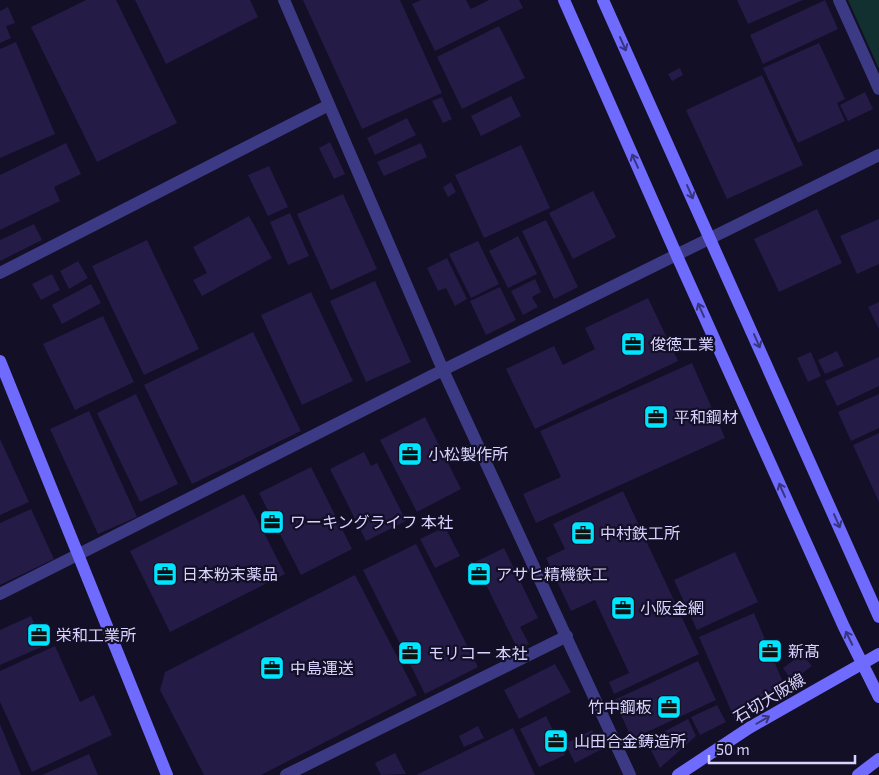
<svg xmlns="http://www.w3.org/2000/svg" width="879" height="775" font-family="'Exo 2','Noto Sans JP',sans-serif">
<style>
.green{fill:#12302f}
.building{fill:#241b47}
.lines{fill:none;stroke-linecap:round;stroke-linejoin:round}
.street{stroke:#3d3a85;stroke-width:12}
.secondary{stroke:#6f6bff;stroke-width:12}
.oneway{stroke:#38347d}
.labels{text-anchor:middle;stroke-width:4.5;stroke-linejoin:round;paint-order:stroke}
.poi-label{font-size:16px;fill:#d9d4ff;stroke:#130f26;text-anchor:start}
.street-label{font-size:16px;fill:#d9d4ff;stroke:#130f26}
</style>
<rect width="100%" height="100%" fill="#130f26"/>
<path class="green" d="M848 0H879V69Z"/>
<path class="building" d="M86 0H116L177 123 97 162 31 27Z
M135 0H250L258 17 166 64Z
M303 0H400L442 93 362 129Z
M421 0H466L471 9 489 0H519L523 8 435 51 412 4Z
M737 0H803L748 24Z
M825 0 838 29 763 64 750 35Z
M8 7 15 23 6 26 11 38 0 43V11Z
M499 26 525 78 462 109 437 57Z
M16 42 55 134 0 158V49Z
M819 43 845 99 837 103 845 121 798 143 763 68Z
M680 68 683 75 672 81 668 74Z
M762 75 803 165 727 199 686 110Z
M865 92 873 109 848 121 840 105Z
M511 96 521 116 481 136 471 116Z
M442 97 452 119 443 123 432 101Z
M407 118 416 135 375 155 367 138Z
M330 142 345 174 334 179 319 148Z
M66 143 81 174 54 187 60 201 0 230V175Z
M421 143 427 157 384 176 377 162Z
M521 145 550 208 484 238 455 175Z
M269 166 288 207 268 216 248 175Z
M451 182 456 192 448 197 443 187Z
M593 191 616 237 573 259 549 213Z
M343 194 377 269 331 290 297 214Z
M817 209 842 263 779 292 754 239Z
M290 213 309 256 288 265 270 222Z
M249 216 272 258 202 296 193 280 207 273 193 247Z
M879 219V264L857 274 840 236Z
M546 220 578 287 554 299 522 231Z
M34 224 42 240 0 261V240Z
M518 236 537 274 508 288 489 251Z
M147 240 199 349 144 375 92 266Z
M478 241 499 284 471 298 449 254Z
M447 258 467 299 455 306 446 288 438 291 427 268Z
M78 261 88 278 69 289 60 271Z
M52 274 60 290 41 300 32 284Z
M535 279 541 292 532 297 538 307 523 315 511 291Z
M375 281 411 362 366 382 330 301Z
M91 284 101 303 62 324 52 305Z
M500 287 516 320 486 335 470 301Z
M311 292 353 381 302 405 261 315Z
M648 298 678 361 535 429 506 369 554 346 563 365 595 349 585 328Z
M879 302V329L868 307Z
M103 316 134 382 75 410 43 344Z
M253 332 301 431 192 484 144 385Z
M837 351 844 366 825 374 818 360Z
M811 352 821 376 808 382 797 358Z
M879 357V386L837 406 825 381Z
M692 363 725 438 536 523 523 494 561 477 540 431Z
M136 394 178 484 140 502 97 413Z
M879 394V428L851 441 838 412Z
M89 411 137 517 98 534 50 429Z
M425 417 461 489 417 512 380 440Z
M879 433V502L853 445Z
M0 439 29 502 0 515Z
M364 452 371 466 377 463 406 521 366 541 330 469Z
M311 467 352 549 301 575 259 493Z
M623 491 699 654 614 694 609 682 629 673 595 600 571 611 546 558 565 549 553 524Z
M244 494 285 574 170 632 130 551Z
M31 509 54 559 0 585V523Z
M445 527 460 556 435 568 420 539Z
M416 544 478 667 425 694 363 570Z
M504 548 538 618 520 627 529 644 518 650 475 562Z
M735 552 758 602 697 630 674 580Z
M355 575 417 695 261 775H204L160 690 165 672Z
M754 613 785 687 736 722 699 637Z
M31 616 44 646 0 665V630Z
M55 646 80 702 94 695 112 735 32 772 0 702V671Z
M802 654 812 666 792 681 783 668Z
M698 661 716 700 632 739 614 700Z
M555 664 571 692 519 719 504 690Z
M717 705 726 722 700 735 691 717Z
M546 716 565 755 539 767 520 729Z
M688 719 696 736 660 768 646 741Z
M0 724 21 775H0Z
M478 726 484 738 464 747 459 736Z
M513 728 535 775H416Z
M592 730 602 749 575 763 565 744Z
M395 753 406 774 381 775 375 763Z
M89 754 98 775H42Z"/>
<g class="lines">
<path class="street" d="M284 0 443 370 630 775
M839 0 879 89
M0 273 329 105
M0 594 443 370 879 155
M286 775 567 636"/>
<path class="secondary" d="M564 0 677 256 844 627 879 697
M603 0 879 617
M0 361 167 775
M678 775 749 728 879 654
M858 775 879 759"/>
</g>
<defs><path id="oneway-shaft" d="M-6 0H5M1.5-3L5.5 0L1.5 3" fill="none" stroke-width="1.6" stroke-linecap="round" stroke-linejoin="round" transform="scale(1.25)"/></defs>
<g class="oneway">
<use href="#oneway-shaft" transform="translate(623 44) rotate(66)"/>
<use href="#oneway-shaft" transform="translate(635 161) rotate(-114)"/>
<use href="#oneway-shaft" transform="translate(690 192) rotate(66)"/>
<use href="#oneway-shaft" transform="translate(701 310) rotate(-114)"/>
<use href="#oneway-shaft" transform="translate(757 341) rotate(66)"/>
<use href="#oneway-shaft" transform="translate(782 490) rotate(-114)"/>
<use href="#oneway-shaft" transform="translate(837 521) rotate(66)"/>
<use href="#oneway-shaft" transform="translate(849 638) rotate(-116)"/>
<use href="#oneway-shaft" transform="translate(763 720) rotate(-30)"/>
</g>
<defs>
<symbol id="office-square" viewBox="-11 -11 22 22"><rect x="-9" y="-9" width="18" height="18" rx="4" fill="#00e5ff" stroke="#130f26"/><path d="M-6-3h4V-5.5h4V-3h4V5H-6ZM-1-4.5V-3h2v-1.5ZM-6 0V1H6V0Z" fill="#111"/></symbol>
</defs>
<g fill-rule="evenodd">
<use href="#office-square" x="619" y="330" width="28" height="28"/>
<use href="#office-square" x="642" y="403" width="28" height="28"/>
<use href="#office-square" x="396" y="440" width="28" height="28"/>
<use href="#office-square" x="258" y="508" width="28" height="28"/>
<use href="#office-square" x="569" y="519" width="28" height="28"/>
<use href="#office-square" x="151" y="560" width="28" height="28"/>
<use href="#office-square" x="465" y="560" width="28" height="28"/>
<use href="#office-square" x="609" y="594" width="28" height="28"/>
<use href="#office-square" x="25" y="621" width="28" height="28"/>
<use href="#office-square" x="756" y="637" width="28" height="28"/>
<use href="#office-square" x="396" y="639" width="28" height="28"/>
<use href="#office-square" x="258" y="654" width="28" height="28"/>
<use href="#office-square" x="655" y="693" width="28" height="28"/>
<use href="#office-square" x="542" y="727" width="28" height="28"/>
</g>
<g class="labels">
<g class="poi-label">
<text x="650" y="350">俊徳工業</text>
<text x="674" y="423">平和鋼材</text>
<text x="428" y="460">小松製作所</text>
<text x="290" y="528">ワーキングライフ 本社</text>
<text x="600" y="539">中村鉄工所</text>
<text x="182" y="580">日本粉末薬品</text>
<text x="496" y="580">アサヒ精機鉄工</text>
<text x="640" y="614">小阪金網</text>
<text x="56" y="641">栄和工業所</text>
<text x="788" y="657">新髙</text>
<text x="428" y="659">モリコー 本社</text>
<text x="290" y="674">中島運送</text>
<text x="652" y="713" text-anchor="end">竹中鋼板</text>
<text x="574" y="747">山田合金鋳造所</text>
</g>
<g class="street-label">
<text transform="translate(769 698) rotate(-31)" y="6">石切大阪線</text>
</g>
</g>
<path d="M709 755v8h146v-8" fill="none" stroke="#d9d4ff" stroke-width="2.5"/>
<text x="716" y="755" font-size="15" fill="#d9d4ff" stroke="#130f26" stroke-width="4" paint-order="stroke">50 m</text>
</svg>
